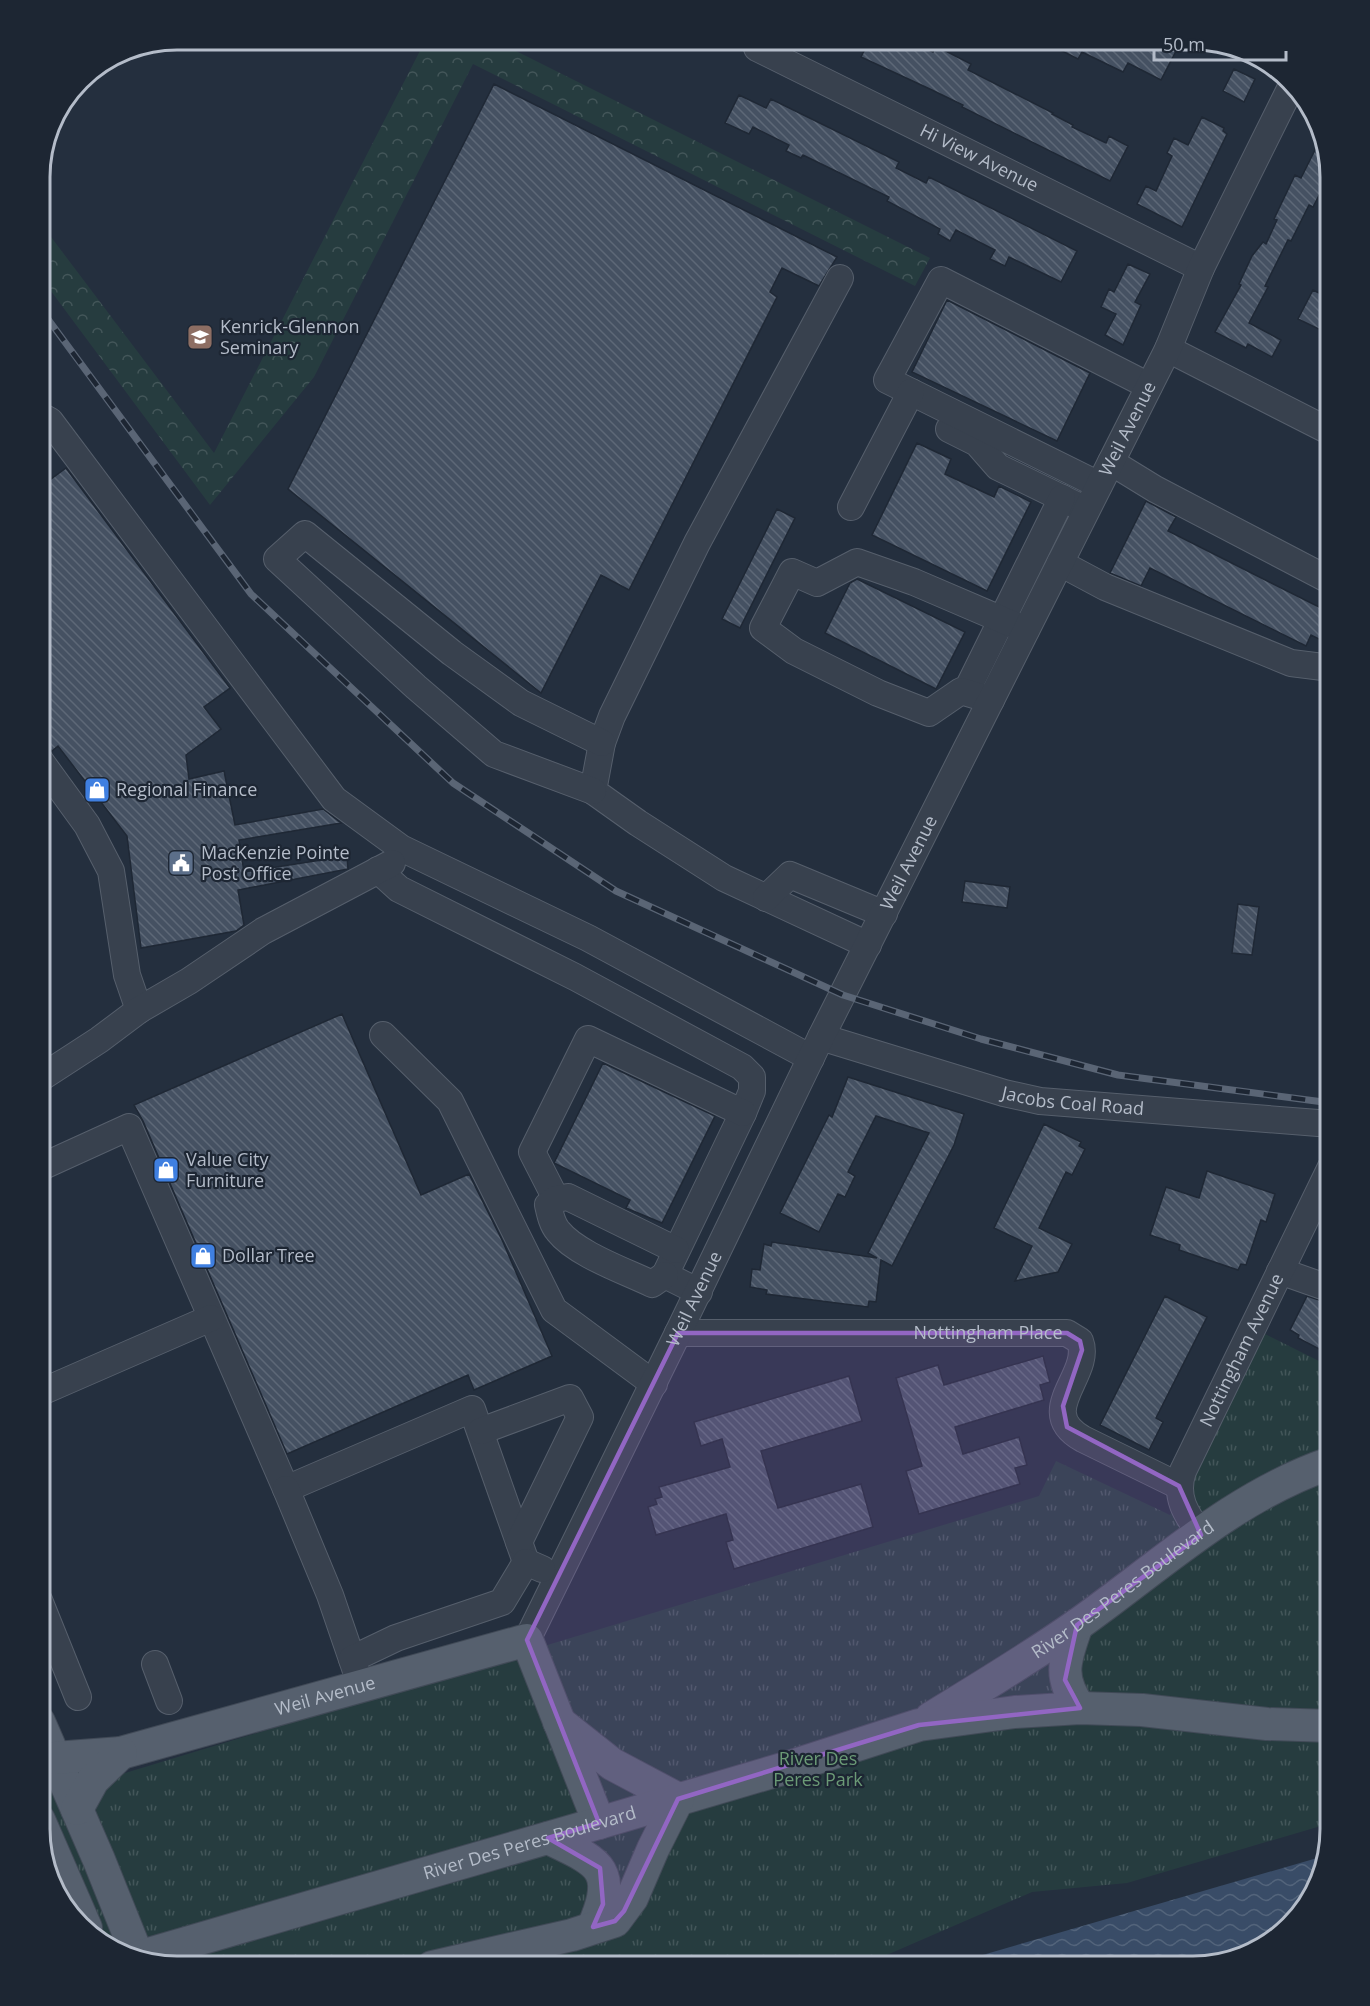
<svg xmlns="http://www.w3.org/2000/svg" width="1370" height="2006" font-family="'Open Sans',sans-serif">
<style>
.grass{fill:url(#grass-tufts)}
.forest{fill:url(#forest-crowns)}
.water{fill:url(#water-waves)}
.building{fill:url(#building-back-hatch);stroke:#1f2835;stroke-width:1.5}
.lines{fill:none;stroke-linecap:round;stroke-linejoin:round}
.minor-casing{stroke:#565f6c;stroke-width:28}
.major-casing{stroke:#414a57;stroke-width:34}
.minor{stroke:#38414e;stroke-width:26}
.major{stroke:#56606e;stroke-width:32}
.rail-casing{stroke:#5a6575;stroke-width:7}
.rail{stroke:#1d2633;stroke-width:4.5;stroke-dasharray:14;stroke-linecap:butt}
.marked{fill:#9266c3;fill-opacity:0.2;stroke:#9266c3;stroke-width:4.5;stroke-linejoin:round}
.labels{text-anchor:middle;stroke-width:4.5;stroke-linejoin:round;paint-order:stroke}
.street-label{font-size:18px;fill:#b4bcc9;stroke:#1d2633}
.poi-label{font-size:18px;fill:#b4bcc9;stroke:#1d2633;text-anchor:start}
.park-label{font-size:18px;fill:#6b9a76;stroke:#1d2633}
.rim{fill:none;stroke:#b4bcc9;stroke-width:3}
</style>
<defs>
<pattern id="grass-tufts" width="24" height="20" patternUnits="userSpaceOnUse" patternTransform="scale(1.5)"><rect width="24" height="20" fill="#263c3f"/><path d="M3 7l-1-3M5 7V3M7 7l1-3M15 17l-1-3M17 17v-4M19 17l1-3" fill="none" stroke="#435659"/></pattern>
<pattern id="forest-crowns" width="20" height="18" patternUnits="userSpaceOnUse" patternTransform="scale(1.5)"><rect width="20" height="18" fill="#263c3f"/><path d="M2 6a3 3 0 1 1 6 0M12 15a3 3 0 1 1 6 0" fill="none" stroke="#435659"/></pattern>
<pattern id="water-waves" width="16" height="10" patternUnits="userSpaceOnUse" patternTransform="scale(1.5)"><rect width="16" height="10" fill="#394c67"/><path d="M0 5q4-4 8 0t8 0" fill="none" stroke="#53647b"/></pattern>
<pattern id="building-back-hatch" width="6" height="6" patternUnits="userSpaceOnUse" patternTransform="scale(1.5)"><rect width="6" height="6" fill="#455162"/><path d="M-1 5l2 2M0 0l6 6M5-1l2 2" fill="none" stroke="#5d6877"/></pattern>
</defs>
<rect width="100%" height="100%" fill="#242f3e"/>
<path class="grass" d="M1263 1333 1331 1367V1823L1127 1883 1032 1892 859 1967H168L100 1944 57 1898 39 1829V1785L79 1787 1039 1496 1056 1461 1170 1515Z"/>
<path class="forest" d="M426 39H492L930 258 915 286 473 64 314 377 210 505 39 275V221L214 453Z"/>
<path class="water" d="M1324 1856 1312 1898 1262 1949 1194 1967H941Z"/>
<path class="building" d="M870 39H905L933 52 936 46 971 64 968 70 1053 113 1052 114 1073 125 1072 127 1106 143 1109 136 1128 146 1110 181 962 107 963 105 932 90 861 57Z
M1057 39H1151L1176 51 1161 80 1128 63 1123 72 1082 52 1078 59 1062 51 1066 43Z
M1234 69 1255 79 1244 102 1223 91Z
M494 84 837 257 819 286 782 268 770 292 777 297 629 590 601 575 541 693 288 489Z
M739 95 766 108 771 99 899 162 896 168 926 183 929 177 1077 251 1061 282 1009 257 1005 266 990 259 995 250 956 230 950 241 938 234 940 229 887 201 889 197 803 155 801 158 786 151 789 145 753 127 749 134 725 123Z
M1202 117 1224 128 1223 131 1227 134 1182 227 1137 204 1146 186 1156 191 1172 156 1167 153 1174 138 1188 145Z
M1321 138 1330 174 1313 207 1309 205 1291 241 1288 240 1265 286 1268 287 1249 323 1281 340 1272 357 1248 344 1246 348 1215 332 1241 285 1239 284 1252 256 1263 242 1266 244 1277 220 1274 219 1295 175 1301 178Z
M1128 264 1150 274 1135 302 1141 305 1123 345 1105 335 1116 314 1101 307 1109 289 1114 292Z
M1313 290 1327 297 1320 311 1331 317V335L1298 319Z
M947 300 1090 373 1057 441 912 372Z
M917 443 951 459 945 474 994 497 999 486 1031 502 987 591 872 535Z
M66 468 230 688 204 707 221 729 186 755 189 779 224 771 235 825 323 809 341 823 239 840 244 872 347 856 348 869 238 890 244 925 236 931 141 948 127 836 58 746 52 751 39 738V488Z
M1146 501 1176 517 1168 531 1331 613V645L1311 635 1306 646 1150 568 1141 586 1110 573Z
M777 509 795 518 740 628 722 619Z
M857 579 965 632 936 689 825 633 850 583Z
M965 881 1010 887 1007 908 962 902Z
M1238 904 1259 907 1252 955 1232 953Z
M342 1014 421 1195 469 1174 503 1242 552 1356 474 1390 468 1375 287 1454 143 1121 134 1105Z
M603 1063 715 1116 662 1223 626 1208 630 1200 554 1163Z
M848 1077 964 1114 954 1145 892 1266 881 1260 876 1302 869 1301 868 1307 766 1294 767 1290 750 1287 752 1269 760 1270 764 1244 771 1246 772 1242 877 1258 868 1253 929 1133 876 1116 848 1172 855 1176 845 1197 838 1194 819 1232 780 1213 829 1115 832 1117Z
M1044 1124 1081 1142 1079 1146 1085 1149 1072 1175 1066 1172 1039 1228 1072 1244 1058 1272 1015 1281 1032 1246 994 1228Z
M1207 1171 1275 1194 1266 1222 1261 1220 1246 1265 1241 1264 1238 1270 1179 1250 1180 1245 1150 1235 1166 1187 1199 1198Z
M1165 1296 1207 1317 1156 1418 1163 1422 1149 1450 1100 1425Z
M1307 1296 1331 1304V1351L1322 1347 1321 1350 1298 1338 1299 1335 1290 1330Z
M1043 1356 1050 1382 1040 1385 1044 1400 955 1427 963 1454 1019 1437 1027 1465 1015 1468 1020 1484 919 1514 906 1471 922 1466 896 1378 938 1365 944 1385Z
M849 1376 862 1421 761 1451 778 1508 861 1484 873 1527 734 1569 726 1542 733 1540 726 1514 656 1535 648 1507 657 1504 655 1499 662 1497 659 1487 730 1467 722 1439 701 1446 694 1422Z"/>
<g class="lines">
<defs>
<g id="minor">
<path id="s1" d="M762 39 757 48 1201 268"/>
<path d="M840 278 697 543 612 716 602 743 593 791 638 823 724 878 868 945"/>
<path d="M1168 349 1331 432"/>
<path d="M39 415 50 421 334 799 401 848 588 938 811 1058"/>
<path d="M949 429 977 443 998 467 1076 505"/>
<path d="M1111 462 1155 489 1331 581"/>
<path d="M1099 485 887 380 941 280 1149 386"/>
<path d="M851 507 911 392"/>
<path d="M1060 563 1105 587 1291 663 1331 668"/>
<path d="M966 692 1062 498"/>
<path d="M991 700 961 691 929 713 878 693 794 651 763 628 792 572 817 583 857 562 914 582 1026 630"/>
<path d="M39 759 87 825 111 871 127 975 139 1010"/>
<path d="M593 791 494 754 416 687 277 559 305 534 452 653 521 703 602 743"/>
<path d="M378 870 399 889 575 977 742 1067 752 1077V1091L743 1113 665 1275 699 1292"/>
<path d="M766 898 790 875 884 914"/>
<path d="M383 1035 450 1101 554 1310 654 1384"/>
<path id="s2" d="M821 1037 1004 1093 1040 1101 1331 1124"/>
<path d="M39 1079 99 1040 139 1010 189 981 263 931 392 863"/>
<path d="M39 1168 129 1127 286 1489 472 1409 526 1562"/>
<path d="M556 1199 532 1152 588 1039 743 1113"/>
<path d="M1280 1271 1331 1289"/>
<path d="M665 1275 652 1284C625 1271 576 1254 558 1231 552 1224 550 1214 548 1205L556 1199 568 1197 676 1250"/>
<path id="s3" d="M678 1333H1067L1080 1341C1093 1375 1033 1411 1083 1439L1179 1486"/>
<path d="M39 1393 211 1318"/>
<path d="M481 1431 570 1398 580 1417 519 1542"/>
<path d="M286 1489 330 1595 357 1674"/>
<path id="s4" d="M1201 1535C1186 1514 1174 1497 1183 1471L1331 1167"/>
<path d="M39 1600 78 1697"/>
<path id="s5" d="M527 1640 678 1333 821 1037 1168 349 1201 268 1291 87"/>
<path d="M352 1659 396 1638 502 1602 526 1562 542 1569"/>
<path d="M155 1664 169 1701"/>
</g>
<g id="major">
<path d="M1077 1625C1065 1660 1057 1676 1080 1708"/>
<path id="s6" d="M931 1718C980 1688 1030 1658 1077 1625 1158 1568 1235 1495 1331 1463"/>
<path d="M39 1722 99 1860 138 1957"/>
<path d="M559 1722 612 1764 678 1799"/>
<path id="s7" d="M55 1758 121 1753 527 1640 599 1823"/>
<path d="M77 1809 93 1780 121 1753"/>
<path d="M39 1820 86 1928"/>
<path d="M548 1838C598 1862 619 1868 593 1927"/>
<path id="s8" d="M138 1957 599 1823 789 1767 919 1725 1015 1712 1080 1708 1142 1710 1267 1724 1331 1726"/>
<path d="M432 1967 572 1935 615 1921 632 1898 653 1849 678 1799"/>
</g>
</defs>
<use href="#minor" class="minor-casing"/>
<use href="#major" class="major-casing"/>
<use href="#minor" class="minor"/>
<use href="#major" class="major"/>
<defs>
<path id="rail" d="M39 307 251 594 453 783 616 891 843 995 981 1039 1118 1075 1331 1103"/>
</defs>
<use href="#rail" class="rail-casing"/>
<use href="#rail" class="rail"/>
</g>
<path class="marked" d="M678 1333H1067L1080 1341 1082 1350 1063 1406 1067 1427 1179 1486 1201 1535 1077 1625 1065 1680 1080 1708 919 1725 678 1799 624 1911 615 1921 593 1927 603 1904 600 1868 548 1838 599 1823 527 1640Z"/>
<defs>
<symbol id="school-square" viewBox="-11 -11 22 22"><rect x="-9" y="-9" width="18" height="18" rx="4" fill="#8d6e63" stroke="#1d2633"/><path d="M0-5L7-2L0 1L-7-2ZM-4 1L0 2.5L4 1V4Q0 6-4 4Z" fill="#fff"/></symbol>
<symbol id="shop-square" viewBox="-11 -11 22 22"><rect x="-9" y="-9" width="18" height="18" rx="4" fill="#3f7fe0" stroke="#1d2633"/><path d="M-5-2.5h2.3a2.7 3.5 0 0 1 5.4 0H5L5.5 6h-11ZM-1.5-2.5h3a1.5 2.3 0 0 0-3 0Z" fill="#fff"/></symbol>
<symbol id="civic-square" viewBox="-11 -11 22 22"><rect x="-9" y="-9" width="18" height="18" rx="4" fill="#5c6f8a" stroke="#1d2633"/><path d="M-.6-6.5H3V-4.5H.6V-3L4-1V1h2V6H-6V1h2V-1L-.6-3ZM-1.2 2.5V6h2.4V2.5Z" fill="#fff"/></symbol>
</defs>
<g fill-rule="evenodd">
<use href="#school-square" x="185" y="322" width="30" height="30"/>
<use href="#shop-square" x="82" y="775" width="30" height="30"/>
<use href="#civic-square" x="166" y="848" width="30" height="30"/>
<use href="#shop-square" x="151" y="1155" width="30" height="30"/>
<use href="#shop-square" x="188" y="1241" width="30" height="30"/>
</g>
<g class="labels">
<g class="street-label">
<text dy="6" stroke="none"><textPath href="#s1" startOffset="258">Hi View Avenue</textPath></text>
<text dy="6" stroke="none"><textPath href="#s5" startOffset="1352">Weil Avenue</textPath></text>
<text dy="6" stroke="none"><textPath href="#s5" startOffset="866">Weil Avenue</textPath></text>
<text dy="6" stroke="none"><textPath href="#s2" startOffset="261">Jacobs Coal Road</textPath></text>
<text dy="6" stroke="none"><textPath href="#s5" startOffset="380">Weil Avenue</textPath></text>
<text dy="6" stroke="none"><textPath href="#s3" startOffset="310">Nottingham Place</textPath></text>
<text dy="6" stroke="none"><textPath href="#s4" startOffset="204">Nottingham Avenue</textPath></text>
<text dy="6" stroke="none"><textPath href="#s6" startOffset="231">River Des Peres Boulevard</textPath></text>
<text dy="6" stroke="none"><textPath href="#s7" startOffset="278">Weil Avenue</textPath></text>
<text dy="6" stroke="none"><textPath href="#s8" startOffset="408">River Des Peres Boulevard</textPath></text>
</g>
<g class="poi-label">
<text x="220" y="333">Kenrick-Glennon<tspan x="220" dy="21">Seminary</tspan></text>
<text x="116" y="796">Regional Finance</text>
<text x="201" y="859">MacKenzie Pointe<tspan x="201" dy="21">Post Office</tspan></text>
<text x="186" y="1166">Value City<tspan x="186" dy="21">Furniture</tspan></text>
<text x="222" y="1262">Dollar Tree</text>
</g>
<g class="park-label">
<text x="818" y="1765">River Des<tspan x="818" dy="21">Peres Park</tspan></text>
</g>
</g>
<path d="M0 0H1370V2006H0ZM177 50H1193A127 127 0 0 1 1320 177V1829A127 127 0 0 1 1193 1956H177A127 127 0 0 1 50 1829V177A127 127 0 0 1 177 50Z" fill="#1d2633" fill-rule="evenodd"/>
<path class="rim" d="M177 50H1193A127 127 0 0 1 1320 177V1829A127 127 0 0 1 1193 1956H177A127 127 0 0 1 50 1829V177A127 127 0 0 1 177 50Z"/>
<path d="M1154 51v9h132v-9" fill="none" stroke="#b4bcc9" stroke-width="3"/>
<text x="1163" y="51" font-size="18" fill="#b4bcc9" stroke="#1d2633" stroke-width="4.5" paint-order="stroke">50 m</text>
</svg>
